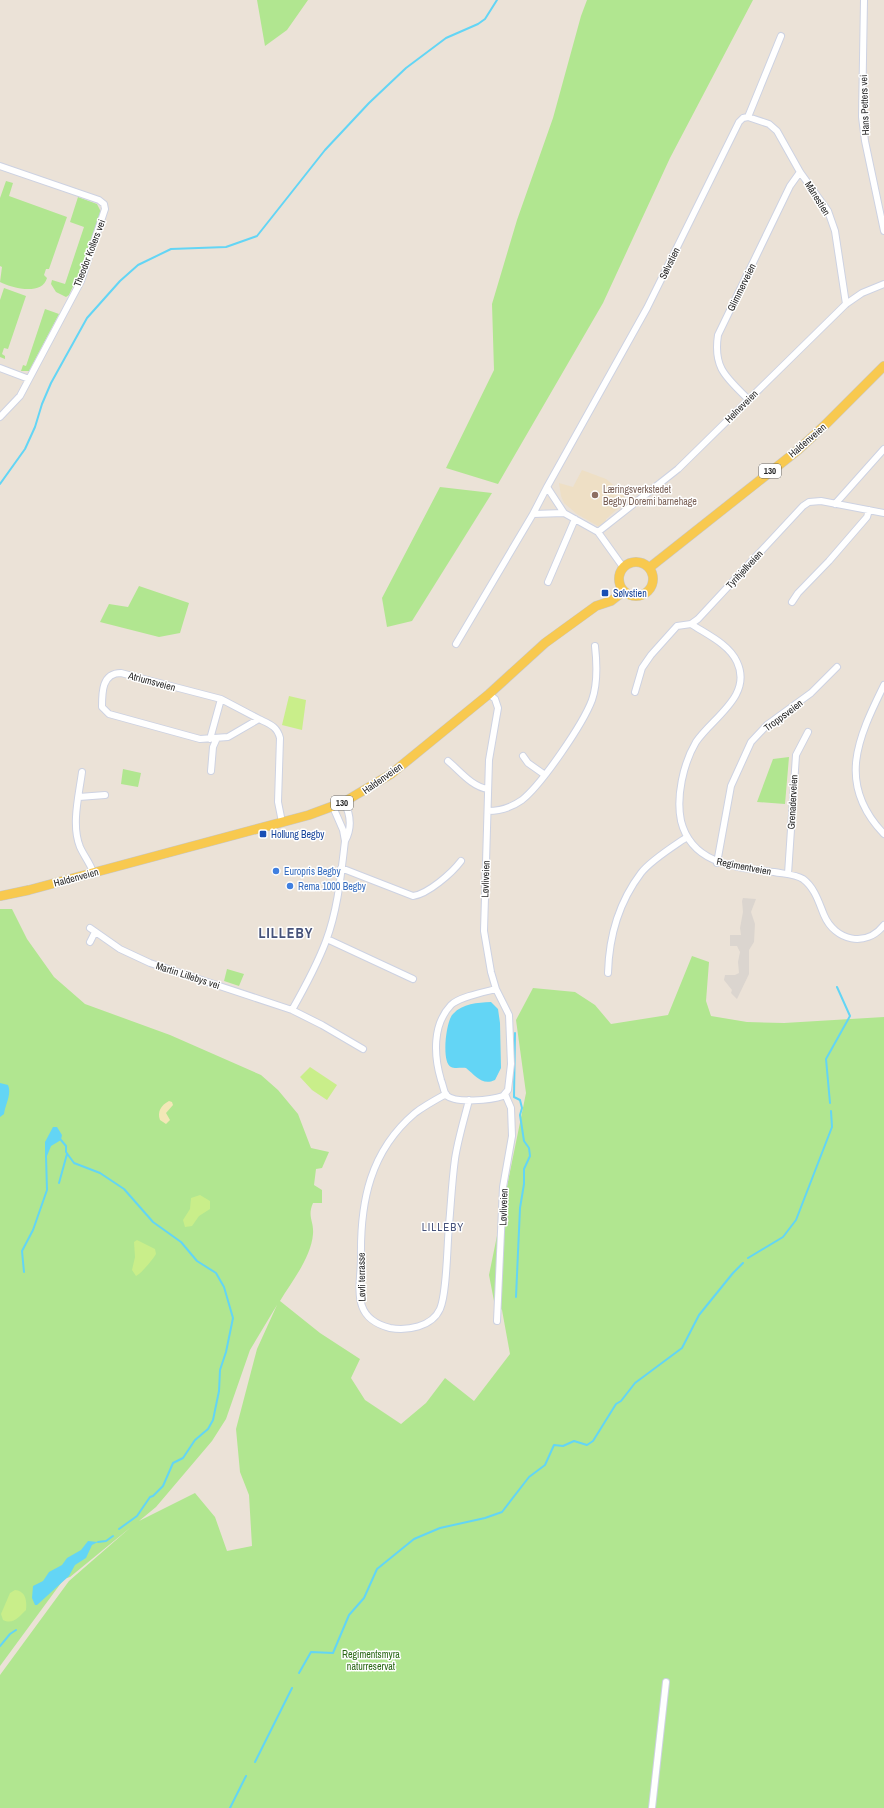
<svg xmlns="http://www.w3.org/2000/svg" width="884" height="1808" font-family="'Archivo Narrow',sans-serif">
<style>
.education{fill:#eedfc5}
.green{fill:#b1e690;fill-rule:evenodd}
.sand{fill:#f3e7b7}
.pitch{fill:#c9ee8a}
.plaza{fill:#dbd5cf}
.water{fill:#63d5f5}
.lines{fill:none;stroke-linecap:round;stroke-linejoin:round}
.stream{stroke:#63d5f5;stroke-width:2}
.minor-casing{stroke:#cdd2e2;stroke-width:8}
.primary-casing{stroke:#c7c7c7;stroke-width:10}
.minor{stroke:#fff;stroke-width:6}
.primary{stroke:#f8c94f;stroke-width:9}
.education-dot{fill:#8d6e63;stroke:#fff;stroke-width:1.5}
.transit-dot{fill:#1a4fb4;stroke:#fff;stroke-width:1.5}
.shop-dot{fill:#3f7fe0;stroke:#fff;stroke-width:1.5}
.labels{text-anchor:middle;stroke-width:3;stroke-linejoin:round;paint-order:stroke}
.shield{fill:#fff;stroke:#686868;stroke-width:1}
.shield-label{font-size:9px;font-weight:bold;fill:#272727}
.street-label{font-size:10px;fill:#272727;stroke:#fff}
.education-label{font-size:10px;fill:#785e54;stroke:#fff;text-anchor:start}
.transit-label{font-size:10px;fill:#164399;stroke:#fff;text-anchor:start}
.shop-label{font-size:10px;fill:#366cbe;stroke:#fff;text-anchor:start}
.park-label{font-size:10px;fill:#2a6715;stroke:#fff}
.neighbourhood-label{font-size:11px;letter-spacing:1px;fill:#46527a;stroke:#fff}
.district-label{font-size:14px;font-weight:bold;letter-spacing:1px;fill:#46527a;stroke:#fff}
</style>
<rect width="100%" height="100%" fill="#ebe2d7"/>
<path class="education" d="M582 470 606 479 617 488 627 500 606 519 605 524 602 526H598L577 514 564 503 561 496 559 483 573 487Z"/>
<path class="green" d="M257 0H308L287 30 265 46Z
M587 0H753L670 158 603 303 498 484 446 468 494 370 492 304 517 220 553 118 581 16Z
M6 181 13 183 9 196 67 217 49 269H46L44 275 47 278C42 296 12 288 0 282L2 267 0 266V198Z
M78 197 97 204 101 212 86 258 69 295 66 297 56 292 51 284 52 280 65 284 84 227 70 222Z
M4 288 26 296 8 349 4 348 2 354 5 356V359L0 357V300Z
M45 309 59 314 29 371H21L23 365 26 366Z
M440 487 492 493 412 621 387 627 382 598Z
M139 586 189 603 180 633 159 637 100 622 109 604 128 607Z
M789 757 785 804 757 802 773 759Z
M123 769 141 773 138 787 121 784Z
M0 909H12L27 939 54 977 85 1004 170 1035 261 1075 278 1090 298 1114 311 1148 329 1152 322 1168 316 1169 314 1185 322 1190V1203H313C307 1217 314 1221 313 1234 311 1258 292 1281 280 1301L320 1333 360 1359 351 1378 365 1400 401 1424 426 1403 445 1378 474 1401 510 1354 502 1310 494 1301 489 1275 526 1093 516 1020 533 988 575 992 595 1005 611 1024 668 1015 692 956 709 962 706 1001 711 1016 747 1022 784 1023 884 1017V1808H0V1675L69 1581 131 1527 70 1577 64 1579 0 1666ZM277 1305 257 1349 236 1429 240 1472 249 1495 252 1546 227 1551 215 1517 195 1493 139 1521 156 1507 212 1441 226 1419 250 1350Z
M227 969 244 974 239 986 224 981Z"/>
<path class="sand" d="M169 1101 172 1102 173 1105 166 1113 170 1120 166 1124 160 1120C157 1112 161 1105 169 1101Z"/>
<path class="pitch" d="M289 696 306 700 302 730 282 725Z
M310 1067 337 1085 327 1100 312 1090 300 1077Z
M200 1195 210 1201V1209L199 1216 192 1226 185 1227 183 1220 190 1209 191 1198Z
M137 1240 155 1249 156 1254C154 1258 140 1275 136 1276L132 1270 135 1257 134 1242Z
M15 1590C26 1591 27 1601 26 1610 19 1617 13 1625 3 1620L1 1614 10 1593Z"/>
<path class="plaza" d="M743 898 756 899 751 912 755 924 754 942 749 950V974L737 999 731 993 732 990 724 980 725 975H735L739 973 738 962 740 952 737 946H730V935H741L740 928 743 912 742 901Z"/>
<path class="water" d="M491 1002 498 1009 500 1023 501 1068 495 1080C482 1086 476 1076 466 1068 462 1067 455 1069 451 1067 441 1063 446 1020 453 1014 463 1003 477 1003 491 1002Z
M0 1083 8 1085C12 1094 5 1105 4 1114L0 1117Z
M53 1127H57L62 1135 61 1140 51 1146 47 1156H45V1142Z
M88 1541 98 1542 92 1545 86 1558 75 1565 69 1576 37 1605H35L32 1598 33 1586 43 1581 49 1572 62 1565 67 1558 81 1550Z"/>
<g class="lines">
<path class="stream" d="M0 484 25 449 35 427 42 404 51 383 87 318 120 281 138 265 171 249 226 247 257 236 325 150 369 103 406 68 446 38 478 24 485 19 497 0
M515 1033 514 1097 520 1100 522 1108 520 1115 524 1141 529 1148 530 1156 524 1169V1184L520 1208 516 1297
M830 1103 826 1059 850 1016 837 987
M61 1140 66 1146V1152L74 1163 100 1173 124 1189 153 1222 181 1242 197 1261 216 1273 224 1287 233 1318 226 1352 220 1370 219 1391 213 1420 208 1429 195 1440 183 1458 173 1463 163 1486 153 1496 150 1497 137 1516 119 1529
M59 1183 67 1154
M748 1258 783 1237 796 1220 832 1127 831 1111
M24 1272 22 1251 33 1230 47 1190 46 1156
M98 1542 106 1541 113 1536
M0 1646 10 1634 16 1630
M299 1673 311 1652 333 1653 349 1615 364 1598 377 1569 414 1539 440 1528 485 1518 502 1512 529 1477 545 1465 554 1445 563 1446 574 1441 587 1445 593 1441 616 1404 621 1401 635 1383 682 1348 699 1315 733 1273 743 1263
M255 1762 292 1688
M230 1808 246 1776"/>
<defs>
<path id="minor" d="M864 0 862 117 865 141 884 231
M748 117 769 124 777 131 800 172 828 211 835 231 846 304
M748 117 781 36
M0 166 99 200 104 204 105 209 81 281 20 396 0 417
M0 368 29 379
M748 399C726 377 713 368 718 335L790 186 800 172
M547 487 647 308 739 122 743 118 748 117
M835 504 884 449
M564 513 533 514 547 487 564 513 598 532 623 567
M598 532 678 469 846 304 862 293 884 284
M548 582 575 519
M792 602 798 593 829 561 867 517 869 510
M691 624C706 634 729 644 737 662 753 696 712 718 696 742 683 764 676 797 681 821 692 865 736 867 774 872 784 874 795 874 803 879 815 888 819 903 824 915 835 941 866 948 884 925
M456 644 533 514
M884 685C858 738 836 784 884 834
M635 692 642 668 651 655 677 626 691 624 698 619 803 506 809 502 821 501 884 513
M489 694 495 699 498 708 489 760 484 931 491 972 496 989 509 1015 511 1064 508 1090 503 1096C492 1100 455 1104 446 1095 444 1092 443 1085 441 1080 434 1056 432 1025 451 1005 459 997 484 992 496 989
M259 719 221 699 121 673C102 673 102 692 102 707L109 714 200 739 228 737 259 719C269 724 277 726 280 738L278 802 282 822
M210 739 221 699
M523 756 528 763 545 775
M448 761C460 771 472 787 488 789
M211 771 213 747 217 738
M82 772C79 795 71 825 80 847 84 856 90 863 93 872
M79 797 105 795
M344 802C351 815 352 828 345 841
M333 807 343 830 345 841C341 874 338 909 326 941 317 965 305 987 292 1010L322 1025 363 1049
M488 811C500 811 512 807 522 800 542 784 583 724 592 700 598 683 597 664 595 646
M717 863 731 786 751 742 767 725 811 693 837 667
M341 868 413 896C428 894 452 873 461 861
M788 874 796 755 808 732
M90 928 120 949 150 963 292 1010
M327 939 413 979
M90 942 95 932
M608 973C609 936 619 902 641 873 651 860 674 846 687 837
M446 1094C435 1100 424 1106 415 1113 370 1151 360 1202 361 1258 361 1273 357 1293 362 1306 366 1318 378 1325 390 1328 407 1331 432 1327 440 1309 447 1293 447 1246 449 1225 451 1203 452 1181 455 1159 458 1139 464 1120 469 1100
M497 1321 503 1187 512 1136 511 1108 505 1094
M652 1808 666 1682"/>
<path id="primary" d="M619 579a17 17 0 1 1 34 0a17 17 0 1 1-34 0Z
M649 568 798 450 825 425 884 366
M0 896 29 890 309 815 344 802 391 774 489 694 545 643 596 606 611 601 624 591"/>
</defs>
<use href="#minor" class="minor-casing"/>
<use href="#primary" class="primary-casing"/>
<use href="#minor" class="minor"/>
<use href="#primary" class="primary"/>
</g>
<circle class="education-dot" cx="595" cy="495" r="4"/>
<g class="transit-dot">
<rect x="601" y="589" width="8" height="8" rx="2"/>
<rect x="259" y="830" width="8" height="8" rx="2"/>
</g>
<g class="shop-dot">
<circle cx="276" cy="871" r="4"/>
<circle cx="290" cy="886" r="4"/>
</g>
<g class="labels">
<g class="shield">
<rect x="759" y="464" width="22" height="14" rx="3"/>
<rect x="331" y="796" width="22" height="14" rx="3"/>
</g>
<g class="shield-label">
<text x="770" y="474">130</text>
<text x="342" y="806">130</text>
</g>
<g class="street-label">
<text transform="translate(864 105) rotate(-92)" y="4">Hans Petters vei</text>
<text transform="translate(818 198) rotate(58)" y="4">Månestien</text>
<text transform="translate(89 253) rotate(-69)" y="4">Theodor Kollers vei</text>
<text transform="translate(669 263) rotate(-64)" y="4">Sølvstien</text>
<text transform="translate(741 287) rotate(-64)" y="4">Glimmerveien</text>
<text transform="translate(741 406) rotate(-45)" y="4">Helneveien</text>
<text transform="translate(807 440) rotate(-41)" y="4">Haldenveien</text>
<text transform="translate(744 569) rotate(-47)" y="4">Tyrihjellveien</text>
<text transform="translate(152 681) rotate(15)" y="4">Atriumsveien</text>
<text transform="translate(783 715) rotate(-37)" y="4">Troppsveien</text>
<text transform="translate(382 778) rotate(-35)" y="4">Haldenveien</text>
<text transform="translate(792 802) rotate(-87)" y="4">Grenaderveien</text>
<text transform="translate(744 866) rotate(11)" y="4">Regimentveien</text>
<text transform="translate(76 877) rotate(-15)" y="4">Haldenveien</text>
<text transform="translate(485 879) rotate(-88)" y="4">Løvliveien</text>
<text transform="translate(188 975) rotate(18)" y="4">Martin Lillebys vei</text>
<text transform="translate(503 1207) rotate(-88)" y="4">Løvliveien</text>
<text transform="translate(361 1277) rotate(-91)" y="4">Løvli terrasse</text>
</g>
<g class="education-label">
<text x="603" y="493">Læringsverkstedet<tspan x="603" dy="12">Begby Doremi barnehage</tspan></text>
</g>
<g class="transit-label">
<text x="613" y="597">Sølvstien</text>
<text x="271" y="838">Hollung Begby</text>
</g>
<g class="shop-label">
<text x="284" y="875">Europris Begby</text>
<text x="298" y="890">Rema 1000 Begby</text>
</g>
<g class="park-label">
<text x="371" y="1658">Regimentsmyra<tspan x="371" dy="12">naturreservat</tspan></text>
</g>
<g class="neighbourhood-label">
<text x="443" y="1231">LILLEBY</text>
</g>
<g class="district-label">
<text x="286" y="938">LILLEBY</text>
</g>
</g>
</svg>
